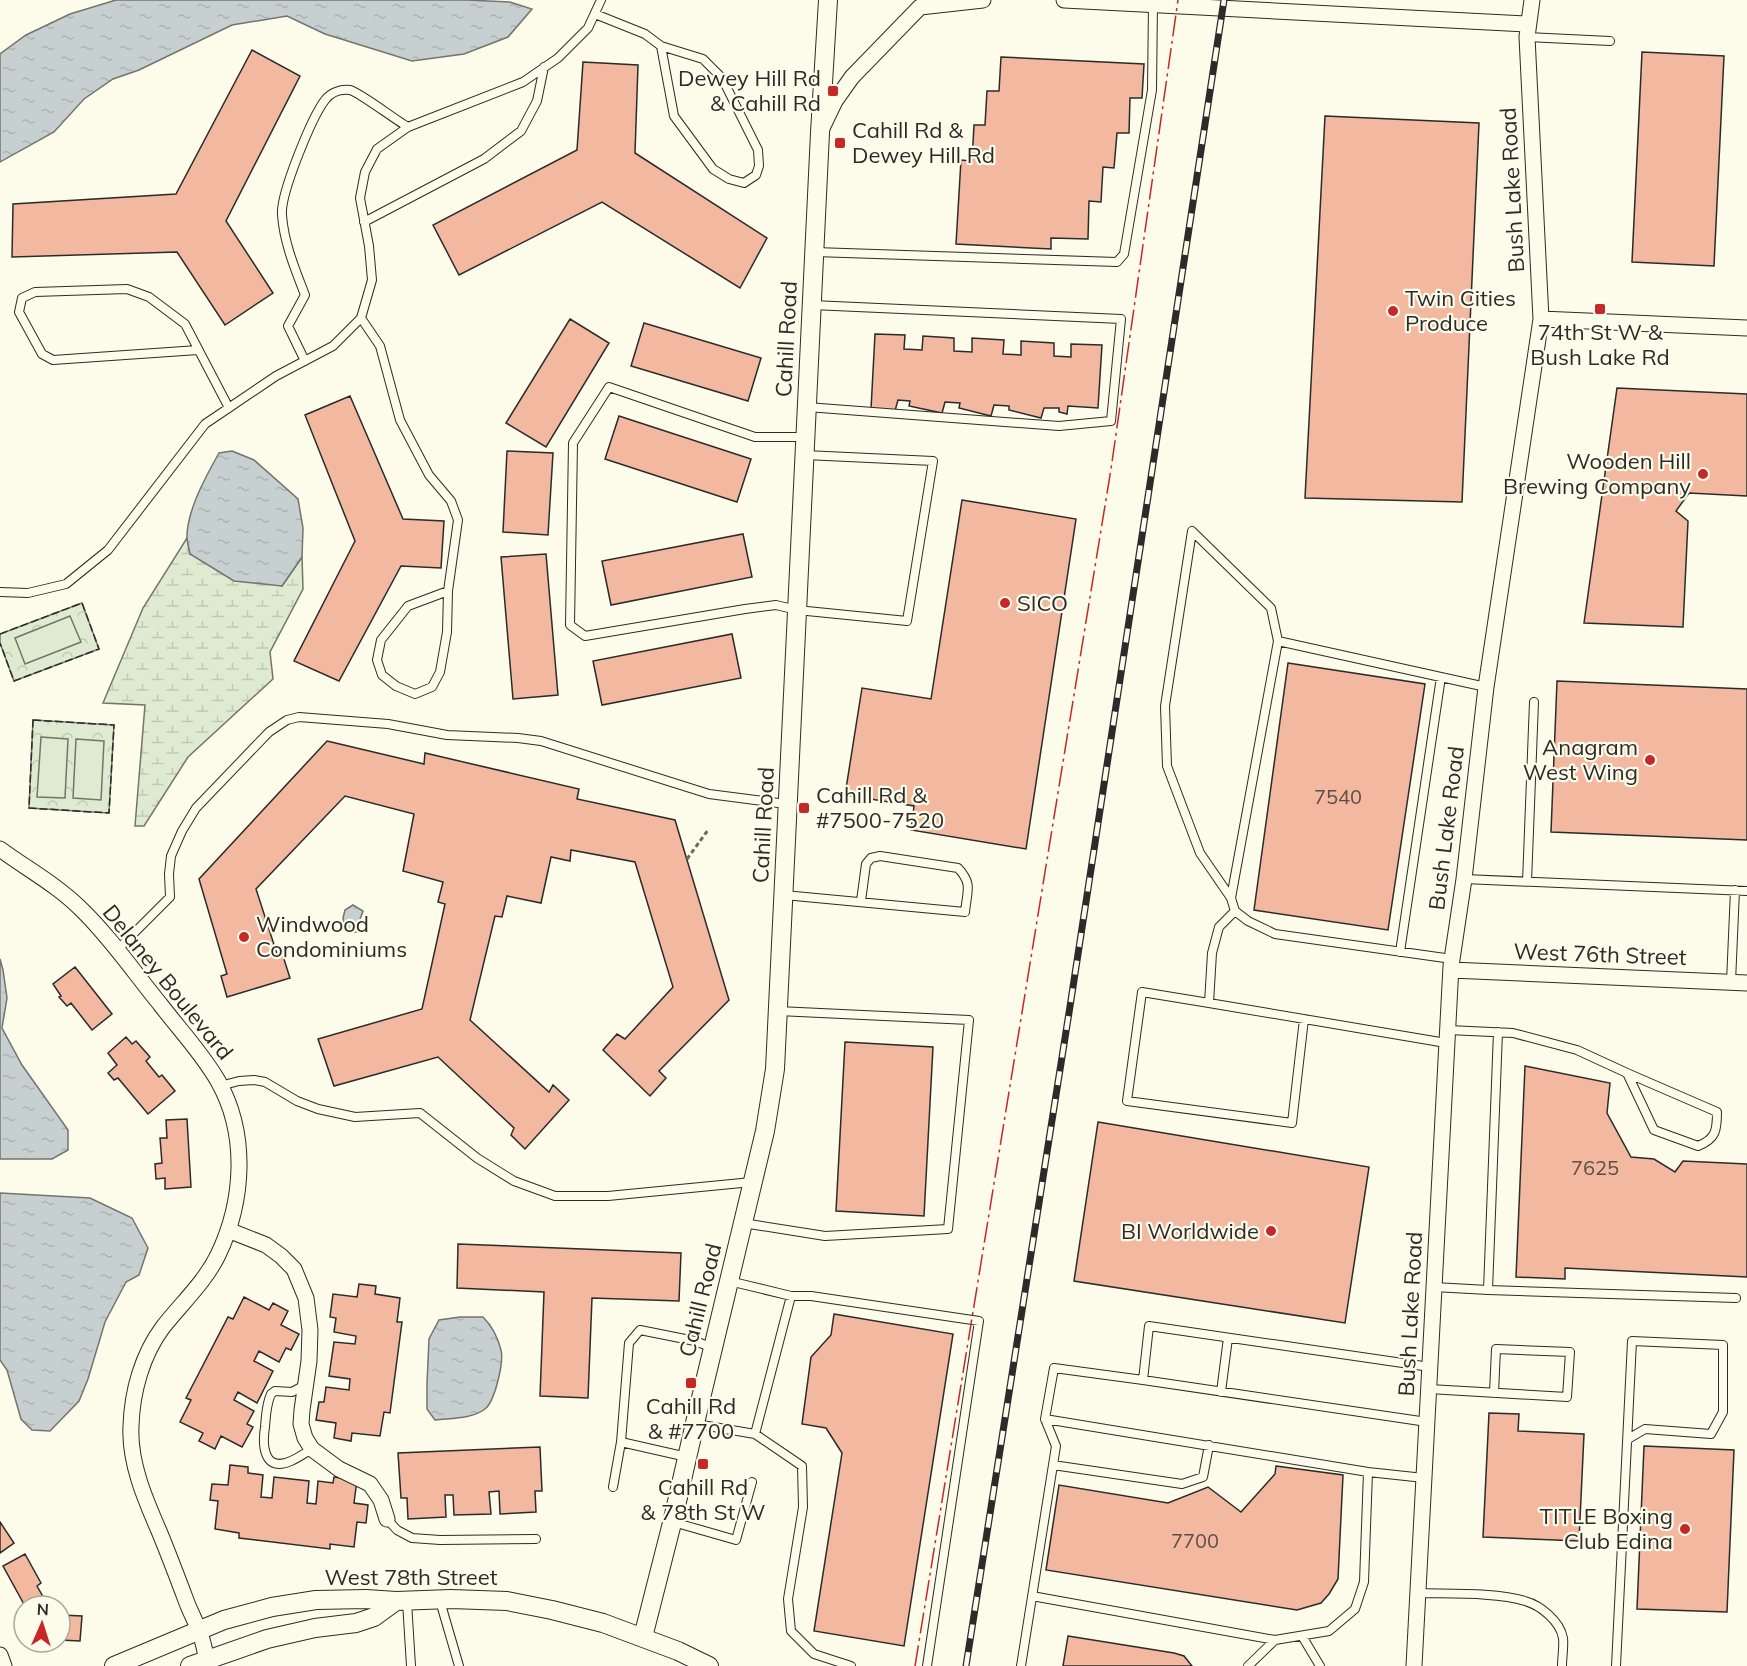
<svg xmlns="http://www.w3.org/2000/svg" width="1747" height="1666" font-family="Mulish,sans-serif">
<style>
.wetland{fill:url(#wetland-marsh);stroke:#74746e;stroke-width:1.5}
.park{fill:url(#park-crowns);stroke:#74746e;stroke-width:1.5}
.pitch{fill:#deebd1;stroke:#74746e;stroke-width:1.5}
.water{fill:url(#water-ripples);stroke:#74746e;stroke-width:1.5}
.building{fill:#f2b8a0;stroke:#2b2b2b;stroke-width:1.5}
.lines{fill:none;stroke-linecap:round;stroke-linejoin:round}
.service-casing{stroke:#2b2b2b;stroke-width:10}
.minor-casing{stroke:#2b2b2b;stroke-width:17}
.tertiary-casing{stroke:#2b2b2b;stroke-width:20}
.path{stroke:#6a6964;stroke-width:3;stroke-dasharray:4.5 3;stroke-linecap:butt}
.service{stroke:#fdfbea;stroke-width:8}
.minor{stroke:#fdfbea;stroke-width:15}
.tertiary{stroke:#fdfbea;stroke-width:18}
.rail-casing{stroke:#2b2b2b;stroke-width:7}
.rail{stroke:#fdfbea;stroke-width:4.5;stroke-dasharray:14;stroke-linecap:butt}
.fence{stroke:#2b2b2b;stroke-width:1.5;stroke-dasharray:8 3;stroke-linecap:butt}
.power{stroke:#c62828;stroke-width:1.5;stroke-dasharray:21 4.5 3 4.5;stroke-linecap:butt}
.poi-dot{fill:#c62828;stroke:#fdfbea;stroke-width:2}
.labels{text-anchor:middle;stroke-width:4.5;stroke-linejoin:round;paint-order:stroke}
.number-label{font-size:20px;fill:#5d4e48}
.poi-label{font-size:22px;fill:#2b2b2b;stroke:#fdfbea;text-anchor:end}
.street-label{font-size:22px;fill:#2b2b2b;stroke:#fdfbea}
</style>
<defs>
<pattern id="wetland-marsh" width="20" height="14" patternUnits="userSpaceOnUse" patternTransform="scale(1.5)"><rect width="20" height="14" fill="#deebd1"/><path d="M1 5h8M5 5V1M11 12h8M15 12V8" fill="none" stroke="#bfcab4"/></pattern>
<pattern id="park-crowns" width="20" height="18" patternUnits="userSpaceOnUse" patternTransform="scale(1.5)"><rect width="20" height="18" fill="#deebd1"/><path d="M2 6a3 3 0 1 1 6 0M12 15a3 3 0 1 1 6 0" fill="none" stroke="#bfcab4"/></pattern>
<pattern id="water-ripples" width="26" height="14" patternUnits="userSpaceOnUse" patternTransform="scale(1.5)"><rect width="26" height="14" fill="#c7d0d0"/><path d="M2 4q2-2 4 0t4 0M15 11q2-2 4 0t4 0" fill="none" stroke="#abb3b3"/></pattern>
</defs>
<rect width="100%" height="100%" fill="#fdfbea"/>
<path class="wetland" d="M187 538 190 554 282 586 302 557 303 589 270 652 273 679 188 757 144 826H135L145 705 103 703 143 608Z"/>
<path class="park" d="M82 603 99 649 14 681 0 643V634Z
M33 720 114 725 109 813 29 808Z"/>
<path class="pitch" d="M70 616 81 642 25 664 15 638Z
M41 737 68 739 65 798 37 797Z
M76 739 104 741 101 800 73 798Z"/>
<path class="water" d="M116 0H467L510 2 532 9 508 37 464 54 412 61 325 34 287 16 232 25 139 70 113 79 84 99 54 132 0 162V54L26 35 70 14Z
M232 451 254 460 298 499 303 528 302 557 282 586 234 581 190 554C189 549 188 544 187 539 186 512 206 476 219 453Z
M353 905 363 911 359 922 360 932H346L343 918 345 910Z
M0 959 3 970 7 998 2 1028 22 1065 68 1130V1150L52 1159H0Z
M0 1193 90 1198 132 1218 148 1248 139 1275 126 1282 105 1322 88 1379 79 1401 50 1431 32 1430 21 1419 7 1370 0 1360Z
M460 1317H483C492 1326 498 1338 501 1350 504 1362 495 1401 485 1409 472 1419 451 1418 435 1420L427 1409V1384L429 1339 439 1320Z"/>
<path class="building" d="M252 50 300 76 226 221 273 293 225 325 177 252 12 257 13 204 176 194Z
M1642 52 1724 56 1714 266 1632 262Z
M1001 57 1144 64 1142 98H1130L1129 133H1117L1114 168 1103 167 1101 202 1089 201 1088 239 1051 238V249L956 244 961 160 972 161 974 125H985L987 91H999Z
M583 62 638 65 635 153 767 238 740 288 602 202 459 275 433 225 577 150Z
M1325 116 1479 123 1462 502 1305 498Z
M570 319 609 343 546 447 506 423Z
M644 323 761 358 748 401 631 366Z
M875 334 905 335 904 349 922 350 923 336 954 338V351L972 352V338L1004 340 1003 354 1021 355V341L1054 343V356L1071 357V344L1102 345 1098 408 1068 406 1067 414 1059 412V408H1044L1041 418 1009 410V406L994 405 991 416 959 408 960 403 945 402 942 413 909 406 910 401 898 400 895 411 871 409Z
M1617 388 1747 394V496L1689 493 1676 511 1688 521 1683 627 1584 623Z
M350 396 403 519 444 521 441 568 401 566 339 681 294 661 355 541 305 415Z
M619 416 751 459 737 502 605 459Z
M507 451 553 453 548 535 503 532Z
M962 500 1076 519 1026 849 911 830 914 806 845 795 862 688 931 699Z
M743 534 752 577 611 605 602 561Z
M546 554 558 695 513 699 501 557Z
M732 634 741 678 602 705 593 661Z
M1288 663 1425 684 1388 930 1254 910Z
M1557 681 1747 689V840L1551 832Z
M327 741 424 764 425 753 579 789 577 799 675 820 729 1000 659 1071 666 1078 650 1096 603 1050 617 1034 625 1039 673 987 635 862 571 850 570 861 551 857 541 903 507 896 502 917 495 916 470 1020 549 1092 553 1085 569 1100 525 1149 511 1135 514 1128 438 1057 334 1086 318 1039 422 1009 445 904 438 902 443 882 403 871 414 814 345 796 256 889 278 957 283 956 290 978 227 997 221 976 227 974 199 879Z
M75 967 112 1014 92 1030 71 1003 67 1006 59 997 61 996 53 984Z
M126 1037 132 1044 136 1041 150 1057 146 1061 159 1077 162 1075 175 1091 148 1114 118 1078 114 1080 108 1073 117 1065 108 1053Z
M845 1042 933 1047 924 1216 836 1211Z
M1525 1066 1610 1083 1607 1113 1631 1157 1654 1159 1675 1172 1683 1161 1747 1164V1277L1565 1268V1279L1516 1277Z
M187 1119 191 1187 165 1189V1178L156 1179 155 1164 162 1163 160 1138H167L166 1120Z
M1098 1122 1369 1167 1345 1323 1074 1281Z
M458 1244 681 1253 679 1301 592 1298 588 1398 540 1396 544 1292 457 1288Z
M359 1284 376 1286 375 1294 400 1298 397 1322H402L390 1413 384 1412 380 1436 352 1433 351 1441 334 1438 336 1423 316 1420 319 1402H324L326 1387 349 1390 350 1379 329 1376 334 1342 355 1344 356 1336 334 1332 336 1318 330 1317 333 1294 357 1297Z
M244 1297 269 1310 273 1303 288 1311 281 1325 299 1334 291 1350 286 1348 279 1362 259 1351 254 1361 273 1371 257 1403 238 1392 234 1400 254 1411 247 1424 253 1427 242 1447 221 1436 215 1449 199 1441 203 1433 180 1422 191 1400 186 1398 228 1317 233 1319Z
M834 1314 953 1334 904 1646 814 1631 842 1453 826 1428 802 1424 811 1357 831 1335Z
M1489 1413 1519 1414 1518 1431 1584 1434 1579 1541 1483 1537Z
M1644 1446 1734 1450 1727 1612 1637 1609Z
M540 1447 542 1491H535L536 1512 500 1514 499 1491 489 1492 491 1514 454 1515 453 1495H445L446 1517 408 1519 407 1498H401L398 1453Z
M230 1465 248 1467V1473L263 1475 261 1497 272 1498 274 1477 309 1481 307 1503 316 1504 318 1481 333 1483 334 1477 357 1480 354 1503 368 1505 366 1523 357 1522 354 1547 330 1544V1549L239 1538V1533L215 1529 218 1501 210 1500 212 1484 228 1485Z
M1276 1466 1343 1475 1338 1579 1329 1594 1321 1603 1297 1610 1046 1570 1059 1485 1168 1503 1208 1487 1241 1512 1275 1474Z
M0 1522 14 1543 0 1553Z
M25 1554 41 1583 37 1586 46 1602 38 1606H25L3 1566Z
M61 1615 82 1616 80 1641 60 1640Z
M1068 1636 1174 1653 1184 1656 1192 1666H1063Z"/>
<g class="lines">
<defs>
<path id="service" d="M595 14 645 34 661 46 703 59 722 78 758 150 759 166 756 175 744 183 729 179 713 169 674 116 661 46
M1527 37 1610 41
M364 222 484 159 521 131 537 101 544 67
M815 252 1117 262 1124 254 1152 90 1153 4
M361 318 380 346 400 420 429 475 451 501 458 520 448 591 447 632 440 672 432 687 415 694 396 686 382 675 377 660 381 640 408 606 448 591
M198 350 53 360 42 354 19 312 22 298 35 292 127 289 149 297 185 324 229 408
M305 361 288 326 305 295C295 269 284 243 282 215 280 194 312 117 325 100 331 92 341 89 350 90 359 92 397 121 408 127
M807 407 1059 426 1111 421 1121 319 812 305
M804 437H755L609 387 573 443 570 625 585 636 745 609 776 605 797 610 907 621 933 461 805 455
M0 592 28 593 66 584 108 550 205 424 276 376 333 346 361 318 372 280 369 246 360 198 365 172 377 149 408 127 523 82 558 58 588 28 601 0
M1464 879 1747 891
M1527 882 1534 702
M784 895 965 912C967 891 973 884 958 868L880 856 871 858 866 864 861 901
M1231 898 1278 641
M1235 911 1219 927 1212 953 1209 1003 1446 1043
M117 950 170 897 169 874 171 856 182 831 196 808 269 732 287 720 299 717 388 724 447 735 518 738 541 741 709 794 786 804
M1400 952 1441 677
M1452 959 1275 934 1248 921 1235 911 1231 898 1200 853 1167 766 1165 706 1192 531 1271 608 1278 641 1486 687
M1731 982 1735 890
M1209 1003 1142 992 1127 1101 1292 1123 1304 1019
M1448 1030 1513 1033 1577 1050 1627 1073 1717 1112C1717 1130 1716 1139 1698 1146L1654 1130 1627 1073
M1498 1032 1488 1290 1736 1298
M220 1086 239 1081 254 1080 265 1082 297 1101 318 1109 355 1117 420 1113 477 1158 514 1181 555 1196H608L752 1182
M743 1223 825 1236 948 1229 969 1020 778 1011
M729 1281 791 1296H811L979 1321 927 1666
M1434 1287 1488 1290
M305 1385 292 1392 275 1391 271 1394C266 1405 266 1416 265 1427 262 1446 264 1473 291 1461 298 1458 305 1453 312 1449
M1429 1389 1567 1397 1570 1352 1496 1349 1494 1393
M1221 1392 1228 1338
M1045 1419 1368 1472
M1427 1422 1143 1380 1149 1326 1430 1367
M696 1424 755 1434 802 1466 803 1507 788 1599 791 1631 814 1654 851 1666
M755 1434 791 1296
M621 1442 687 1457
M1053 1465 1182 1484 1203 1477 1209 1445
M613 1487 621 1442 629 1343 640 1330 695 1341 713 1348
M387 1519 397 1530 412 1538 440 1540 536 1539
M673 1522 736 1540 752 1482
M1418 1593C1448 1594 1497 1592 1525 1601 1540 1605 1560 1621 1563 1638 1564 1647 1562 1657 1562 1666
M1032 1596 1275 1640 1248 1666
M440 1601 459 1666
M407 1602 411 1666
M1302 1636 1320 1666
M1275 1640 1329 1631 1355 1609 1364 1582 1368 1472 1424 1478
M1021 1666 1056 1446 1045 1419 1054 1368 1143 1380
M1616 1666 1632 1341 1723 1345V1412L1711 1434 1645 1429 1628 1439"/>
<path id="minor" d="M1064 0 1528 24
M822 128 835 101 852 77 920 7 983 0
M1541 319 1747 328
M0 849C27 869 57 885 81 909 110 937 134 972 160 1004 179 1029 202 1053 218 1081 248 1134 244 1201 218 1255 205 1282 181 1304 163 1327 142 1355 132 1392 131 1426 129 1462 145 1499 159 1531 169 1555 178 1579 187 1603 192 1616 200 1629 203 1643 205 1650 206 1658 208 1666
M1451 970 1747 983
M228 1230 266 1245 281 1256 294 1269 306 1298 310 1330 309 1361 302 1410 301 1424 305 1438 312 1449 339 1469 370 1484 381 1500 387 1519
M0 1655 4 1666
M1414 1666 1451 966 1464 879 1486 687 1541 319 1527 37 1532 0"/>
<path id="tertiary" d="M643 1637 673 1519 695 1423 765 1131 775 1069 820 133 828 0
M114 1666 224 1620 272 1607 316 1600 366 1599 396 1601 451 1599 507 1601 552 1610 603 1623 678 1651 709 1666
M190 1666 267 1639 315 1628 356 1623 374 1617 396 1601"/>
</defs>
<use href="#service" class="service-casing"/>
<use href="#minor" class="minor-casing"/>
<use href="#tertiary" class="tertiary-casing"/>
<path class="path" d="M687 859 708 830"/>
<use href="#service" class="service"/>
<use href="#minor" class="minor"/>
<use href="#tertiary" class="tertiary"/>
<defs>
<path id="rail" d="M966 1666 1071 1000 1224 0"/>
</defs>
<use href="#rail" class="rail-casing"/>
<use href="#rail" class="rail"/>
<path class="fence" d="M0 634 82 603 99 649 14 681 0 643
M33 720 114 725 109 813 29 808Z"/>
<path class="power" d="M915 1666 1111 469 1178 0"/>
</g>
<g class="poi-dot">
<rect x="827" y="85" width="12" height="12" rx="3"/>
<rect x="834" y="137" width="12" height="12" rx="3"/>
<rect x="1594" y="303" width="12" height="12" rx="3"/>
<circle cx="1393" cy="311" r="6"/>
<circle cx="1703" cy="474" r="6"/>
<circle cx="1005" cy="603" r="6"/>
<circle cx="1650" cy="760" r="6"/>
<rect x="798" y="802" width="12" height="12" rx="3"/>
<circle cx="244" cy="937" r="6"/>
<circle cx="1271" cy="1231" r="6"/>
<rect x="685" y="1377" width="12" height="12" rx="3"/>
<rect x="697" y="1458" width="12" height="12" rx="3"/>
<circle cx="1685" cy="1529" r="6"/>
</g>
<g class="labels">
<g class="number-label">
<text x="1338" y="804">7540</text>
<text x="1595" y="1175">7625</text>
<text x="1195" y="1548">7700</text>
</g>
<g class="poi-label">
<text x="821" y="86">Dewey Hill Rd<tspan x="821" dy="25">&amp; Cahill Rd</tspan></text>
<text x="852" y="138" text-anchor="start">Cahill Rd &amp;<tspan x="852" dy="25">Dewey Hill Rd</tspan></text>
<text x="1405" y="306" text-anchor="start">Twin Cities<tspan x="1405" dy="25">Produce</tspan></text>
<text x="1600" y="340" text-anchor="middle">74th St W &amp;<tspan x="1600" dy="25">Bush Lake Rd</tspan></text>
<text x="1691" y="469">Wooden Hill<tspan x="1691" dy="25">Brewing Company</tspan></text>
<text x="1017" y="611" text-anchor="start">SICO</text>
<text x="1638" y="755">Anagram<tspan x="1638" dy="25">West Wing</tspan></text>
<text x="816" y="803" text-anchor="start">Cahill Rd &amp;<tspan x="816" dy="25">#7500-7520</tspan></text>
<text x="256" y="932" text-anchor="start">Windwood<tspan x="256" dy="25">Condominiums</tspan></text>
<text x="1259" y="1239">BI Worldwide</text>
<text x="691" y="1414" text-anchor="middle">Cahill Rd<tspan x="691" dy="25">&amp; #7700</tspan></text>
<text x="703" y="1495" text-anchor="middle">Cahill Rd<tspan x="703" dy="25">&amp; 78th St W</tspan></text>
<text x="1673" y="1524">TITLE Boxing<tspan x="1673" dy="25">Club Edina</tspan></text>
</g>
<g class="street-label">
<text transform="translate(1512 190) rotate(-93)" y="8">Bush Lake Road</text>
<text transform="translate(786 339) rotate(-87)" y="8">Cahill Road</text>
<text transform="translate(763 825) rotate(-87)" y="8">Cahill Road</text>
<text transform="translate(1446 828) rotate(-83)" y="8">Bush Lake Road</text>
<text transform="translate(1600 954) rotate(2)" y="8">West 76th Street</text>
<text transform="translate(168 982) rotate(51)" y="8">Delaney Boulevard</text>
<text transform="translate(700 1300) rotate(-76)" y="8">Cahill Road</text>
<text transform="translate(1410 1314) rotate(-87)" y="8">Bush Lake Road</text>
<text x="411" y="1585">West 78th Street</text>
</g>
</g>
<g transform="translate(42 1624) rotate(3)"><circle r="28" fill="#fdfbea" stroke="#a9a89e" stroke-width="1.5"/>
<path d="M0-4.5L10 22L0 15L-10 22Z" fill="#c62828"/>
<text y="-9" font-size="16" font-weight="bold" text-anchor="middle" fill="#2b2b2b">N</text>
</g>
</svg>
